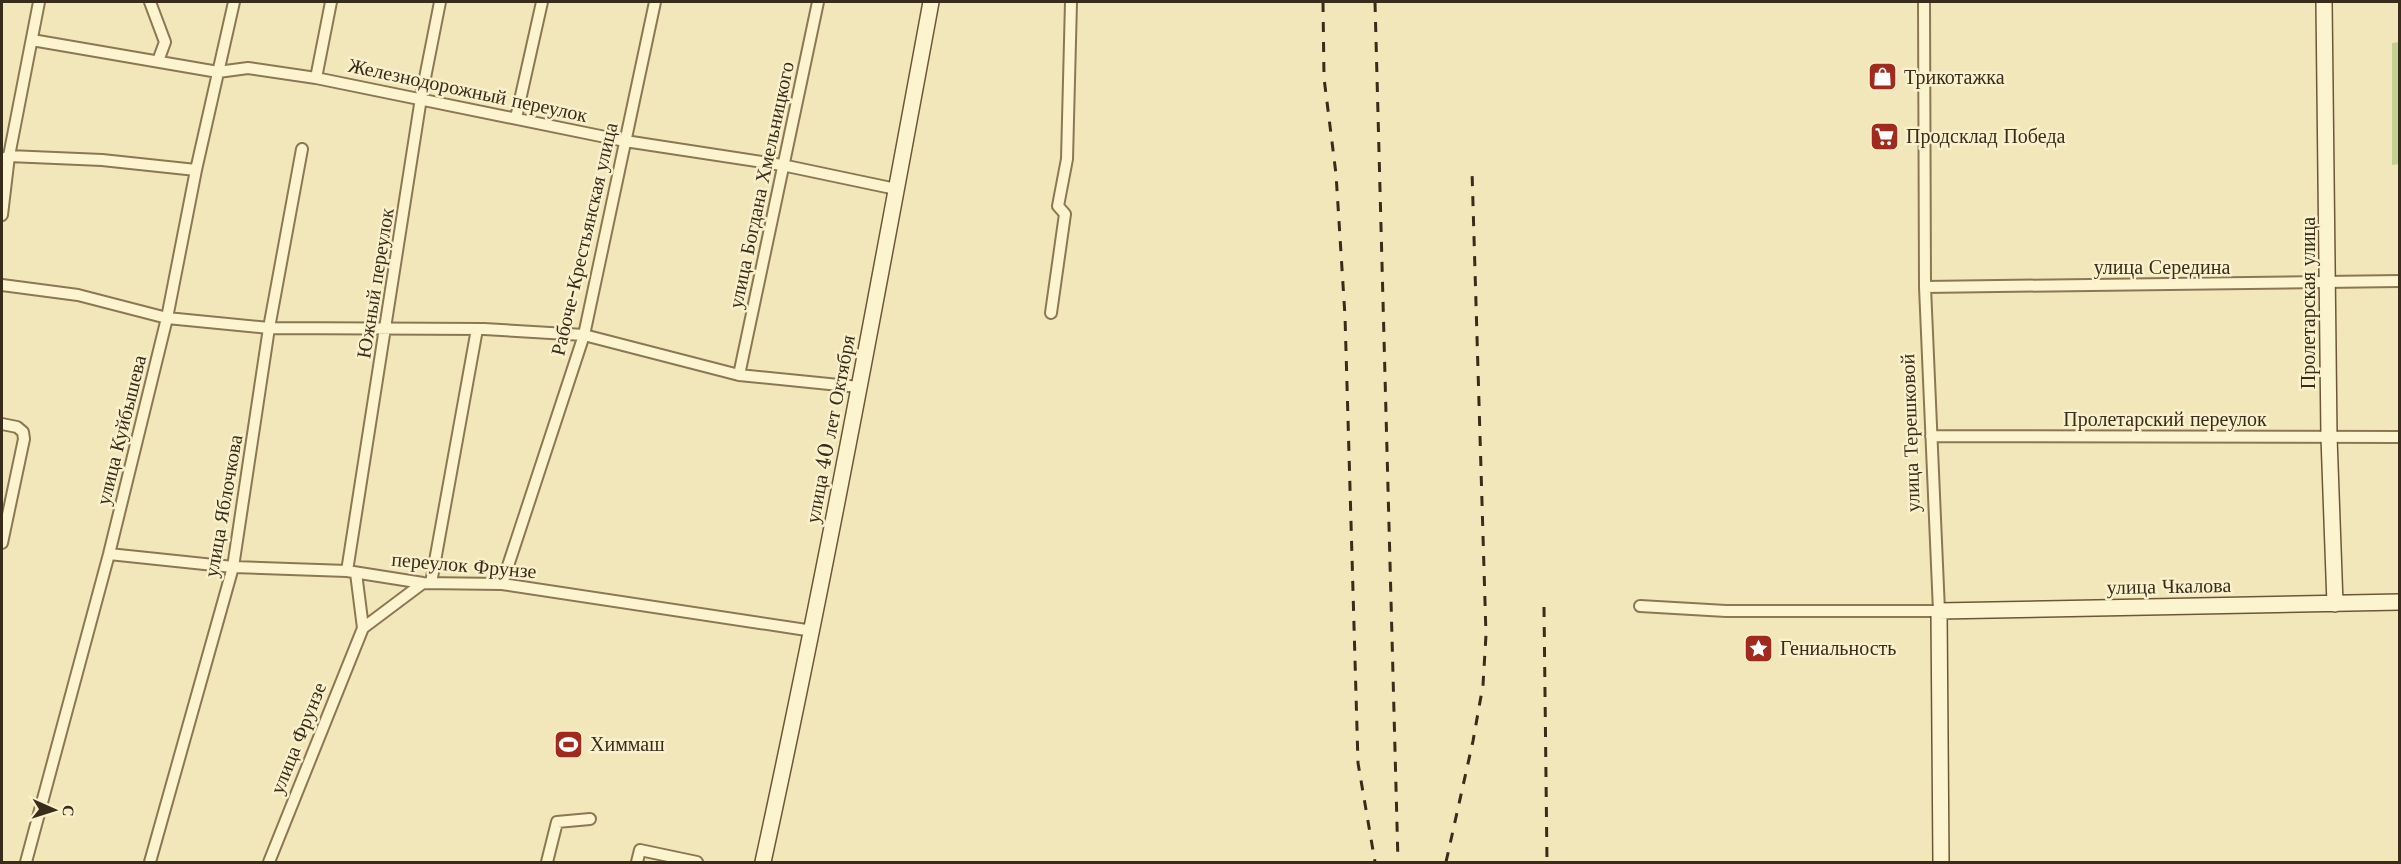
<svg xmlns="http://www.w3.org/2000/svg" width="2401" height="864" font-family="'Libre Baskerville',serif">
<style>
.green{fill:#c2d18f}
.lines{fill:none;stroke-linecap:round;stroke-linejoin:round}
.street-casing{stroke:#8b7754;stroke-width:14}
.secondary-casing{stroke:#6c5737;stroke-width:18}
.street{stroke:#fcf3cf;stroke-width:10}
.secondary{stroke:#fcf3cf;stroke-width:15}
.rail{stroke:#382c1a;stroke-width:3;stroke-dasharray:10 10;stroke-linecap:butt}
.labels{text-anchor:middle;stroke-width:5;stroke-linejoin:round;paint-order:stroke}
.poi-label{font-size:20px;fill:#382c1a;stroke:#f9f0cc;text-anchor:start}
.street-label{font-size:20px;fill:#382c1a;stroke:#f9f0cc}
</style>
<rect width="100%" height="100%" fill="#f2e7bb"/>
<path class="green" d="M2399 42V164L2392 165V43Z"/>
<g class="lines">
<defs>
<path id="street" d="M150 2 165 42 158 61
M32 40 218 72 248 68 316 78 625 141 782 165 896 189
M316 78 331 2
M516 118 542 2
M5 158 9 156 102 160 196 170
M2 215 9 156 39 2
M2 285 78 295 167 318 269 328 484 329 584 335 739 375 859 387
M1925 287 2400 281
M1051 313 1065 214 1058 206 1067 159 1071 2
M739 375 818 2
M2 424 17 427 23 432 24 439 2 543
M1931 436 2400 437
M109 554 233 567 347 571 423 583 502 584 813 631
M347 571 421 98 440 2
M356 573 363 628
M431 583 477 329
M502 584 584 335 655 2
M1640 606 1726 611H1939L1925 287 1924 2
M26 862 109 554 167 318 196 170 234 2
M150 862 233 567 269 328 302 149
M269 862 363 628 423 583
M547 862 557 822 590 819
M637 862 640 850 697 862"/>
<path id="secondary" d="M2324 2 2329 437 2335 604
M763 862C825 577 878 289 931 2
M1941 862 1939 611 2400 602"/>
</defs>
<use href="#street" class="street-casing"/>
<use href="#secondary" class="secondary-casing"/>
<use href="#street" class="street"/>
<use href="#secondary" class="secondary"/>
<path class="rail" d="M1323 2 1324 78 1336 174 1345 316 1358 763 1375 862
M1375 2 1398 862
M1544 607 1547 862
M1446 862 1473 741 1483 685 1486 635 1472 171"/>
</g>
<defs>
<symbol id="shop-square" viewBox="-11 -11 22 22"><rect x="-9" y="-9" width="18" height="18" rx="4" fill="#a02a1e" stroke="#f9f0cc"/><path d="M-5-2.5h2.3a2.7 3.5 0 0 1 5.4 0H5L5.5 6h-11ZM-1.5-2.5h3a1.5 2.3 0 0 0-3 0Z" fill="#fff"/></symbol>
<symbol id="supermarket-square" viewBox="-11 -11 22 22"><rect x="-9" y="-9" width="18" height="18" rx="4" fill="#a02a1e" stroke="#f9f0cc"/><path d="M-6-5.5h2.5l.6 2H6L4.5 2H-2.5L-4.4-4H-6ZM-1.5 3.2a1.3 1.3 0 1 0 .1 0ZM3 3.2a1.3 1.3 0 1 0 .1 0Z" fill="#fff"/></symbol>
<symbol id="sight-square" viewBox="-11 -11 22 22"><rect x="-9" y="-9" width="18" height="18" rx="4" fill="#a02a1e" stroke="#f9f0cc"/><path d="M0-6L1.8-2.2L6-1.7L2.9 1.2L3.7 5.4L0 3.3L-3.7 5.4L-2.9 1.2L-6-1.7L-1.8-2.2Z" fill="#fff"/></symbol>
<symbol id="stadium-square" viewBox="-11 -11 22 22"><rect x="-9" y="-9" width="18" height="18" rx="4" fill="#a02a1e" stroke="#f9f0cc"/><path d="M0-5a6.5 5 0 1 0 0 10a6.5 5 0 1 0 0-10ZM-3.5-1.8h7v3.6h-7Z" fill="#fff"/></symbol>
</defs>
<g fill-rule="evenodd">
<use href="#shop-square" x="1866" y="60" width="33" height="33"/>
<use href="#supermarket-square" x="1868" y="120" width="33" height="33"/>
<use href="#sight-square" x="1742" y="632" width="33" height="33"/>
<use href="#stadium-square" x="552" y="728" width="33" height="33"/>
</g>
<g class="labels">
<g class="poi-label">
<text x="1904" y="84">Трикотажка</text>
<text x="1906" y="143">Продсклад Победа</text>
<text x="1780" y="655">Гениальность</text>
<text x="590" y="751">Химмаш</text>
</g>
<g class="street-label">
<text transform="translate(468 90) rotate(12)" y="7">Железнодорожный переулок</text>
<text transform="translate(761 185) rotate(-78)" y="7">улица Богдана Хмельницкого</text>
<text transform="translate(584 239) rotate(-77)" y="7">Рабоче-Крестьянская улица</text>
<text x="2162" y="274">улица Середина</text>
<text transform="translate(375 283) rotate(-81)" y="7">Южный переулок</text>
<text transform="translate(2308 303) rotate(-90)" y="7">Пролетарская улица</text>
<text x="2165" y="426">Пролетарский переулок</text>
<text transform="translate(830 429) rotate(-79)" y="7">улица 40 лет Октября</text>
<text transform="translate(121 430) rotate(-76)" y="7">улица Куйбышева</text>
<text transform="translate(1910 433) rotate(-92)" y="7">улица Терешковой</text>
<text transform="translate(223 506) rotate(-80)" y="7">улица Яблочкова</text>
<text transform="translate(464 565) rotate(5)" y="7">переулок Фрунзе</text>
<text transform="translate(2169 586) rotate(-1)" y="7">улица Чкалова</text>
<text transform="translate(298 738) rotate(-68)" y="7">улица Фрунзе</text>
</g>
</g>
<rect width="2401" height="864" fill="none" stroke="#382c1a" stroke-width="6"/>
<g transform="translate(54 810) rotate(93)" stroke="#f9f0cc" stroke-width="4.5" paint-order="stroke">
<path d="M0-4.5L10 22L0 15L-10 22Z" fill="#382c1a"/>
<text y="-9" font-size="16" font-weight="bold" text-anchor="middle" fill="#382c1a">С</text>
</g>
</svg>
